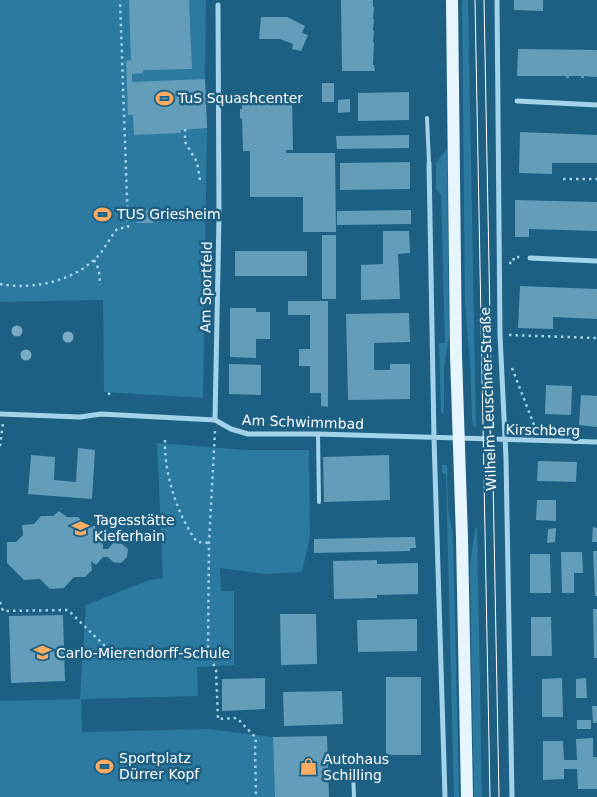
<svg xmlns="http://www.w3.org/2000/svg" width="597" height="797" font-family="'DejaVu Sans',sans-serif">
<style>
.green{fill:#2d7aa0}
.building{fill:#639db9}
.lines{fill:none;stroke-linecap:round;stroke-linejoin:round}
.path{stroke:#a3d3ea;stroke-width:2.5;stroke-dasharray:2.5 4;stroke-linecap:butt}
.service{stroke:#a3d3ea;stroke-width:4}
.minor{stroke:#a3d3ea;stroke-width:5}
.primary{stroke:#e7f5fe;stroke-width:12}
.tram{stroke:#fff;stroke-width:1}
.tree{fill:#7babc3}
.labels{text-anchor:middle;stroke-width:5;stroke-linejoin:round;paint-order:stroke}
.poi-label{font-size:14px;fill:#fff;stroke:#1d6083;text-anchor:start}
.street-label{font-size:14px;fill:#fff;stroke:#1d6083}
</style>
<rect width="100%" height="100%" fill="#1d6083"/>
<path class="green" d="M0 0H206L205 79 207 128 203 398 104 392 103 300 0 302Z
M462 0H468L476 429 473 425 472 418 470 363 465 303Z
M447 149 449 335 444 369V413H441L439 343H445L441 195 436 189V163Z
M157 443 246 450H309L310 536 302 572 265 574 220 568 221 591H234V665L197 667 198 696 81 699 82 732 209 729 273 737 275 797H0V701L80 699 86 605 149 580 163 578Z
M442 465H447L448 509 453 535 459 797H454L446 475 442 472Z
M477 528 482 797H474L470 566 475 529Z"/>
<path class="building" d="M129 0H189L192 69 143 70V73L132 74V82L205 79 207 128 181 130V133L134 135 133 115H128L126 61 131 60Z
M341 0H373V7H374L373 19H374L373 30 374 31 373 42H374L373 65H374L375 71H342Z
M514 0H543V11L514 10Z
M261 17H287L305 26 302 33 308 35 301 51 292 49 293 44 280 39H259Z
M518 49 597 50V77L584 76V78H581V76H569V78H566V76H517Z
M322 83H334V102H322Z
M409 92V120L358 121V93Z
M242 97H292L293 150H286V153H335L336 232H303V197H250V151H243L242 118 240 119V109H242Z
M350 99V112L338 113V100Z
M520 132 597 135V163H552V174L519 173Z
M409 135V148L337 149 336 136Z
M410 162V189L340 190V163Z
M515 200 597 202V231L529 229V237H515Z
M136 210H153V223H137Z
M411 210V224L337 225V211Z
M383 231H409L410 253 398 254 400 299 361 300V265L383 264Z
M322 235H336V299H322Z
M235 251H307V276H235Z
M520 286 597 289V319L553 317V329L518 328Z
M288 301H328V407L321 406V393H310V366H299V349H310V315H288Z
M230 308H256V312H270V339H256V358L230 357Z
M409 313 410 342 374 343V370H390V364H410V399L348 400 346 314Z
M229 364 261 365V395L229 394Z
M546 385 572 386 571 415 545 414Z
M581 395 597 396V427L579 425Z
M78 448 95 450 92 499 28 494 31 455 55 457 54 480 76 482Z
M389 455 390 500 324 502 323 457Z
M538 461 577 462 576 482 537 481Z
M537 500H556V521L536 520Z
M59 511 67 517H78L86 526H95L96 536 103 542V549H108L113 543 122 544 128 549 127 557 121 563 113 562 108 557H103L96 565 91 561 92 570 85 577H74L64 588 50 589 40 579 24 580 7 563V542H16L23 535 22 525 34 524 41 516H53Z
M593 527 597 528V542H592Z
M556 528 555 542 547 543 548 529Z
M409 537H415L416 548H410V551L314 553V539Z
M593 551H597V596H595Z
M561 552H582L583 573H574V593H562Z
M530 554H550L551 593H530Z
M377 560V564L418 563V594L377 595V598L334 599 333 561Z
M593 609H597V658H594Z
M280 614H316L317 664 281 665Z
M63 615 65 681 11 683 9 616Z
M531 617H551L552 656H531Z
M417 619V651L358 652 357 620Z
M386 677H421V755H386Z
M265 678V709L222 711V679Z
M562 678 563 717H542V679Z
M586 678 587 698H576V679Z
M342 691 343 724 284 726 283 692Z
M592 706H597V723H593Z
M577 720H591V729H577Z
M327 736 329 797H275L273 737Z
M593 738V757H597V789H578L577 769H564V779L543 780V741H563L564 760H577L576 739Z"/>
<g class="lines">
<path class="path" d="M185 129V142L197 162 200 180
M563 179H597
M94 260 99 270 100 285
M509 263H513L514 257H521
M0 284C31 290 70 282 94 260 104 251 109 239 117 229L128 227 120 0
M509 335 597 338
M512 368 536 430
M109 395V392
M215 431 209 543 208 651 216 670 218 719 237 718 256 738 255 748 256 797
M165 440C164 473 177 515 197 542L209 543
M0 446 3 423
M0 602 3 611 68 610 110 651H208"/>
<path class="service" d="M427 118 429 163
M318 434 319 502
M353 772 354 797"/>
<path class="minor" d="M497 0 500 335 506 458 512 797
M517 101 597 105
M429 163 434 438 445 797
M530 258 597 261
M0 414 80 417 101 414 215 420 231 429 248 434H318L597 442
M215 420 219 217 218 5"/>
<path class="primary" d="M452 0 456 355 462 538 467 797"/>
<path class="tram" d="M475 0 490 797
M484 0 499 797"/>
</g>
<g class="tree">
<circle cx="17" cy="331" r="5.5"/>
<circle cx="68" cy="337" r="5.5"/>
<circle cx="26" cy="355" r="5.5"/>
</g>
<defs>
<symbol id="stadium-bare" viewBox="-9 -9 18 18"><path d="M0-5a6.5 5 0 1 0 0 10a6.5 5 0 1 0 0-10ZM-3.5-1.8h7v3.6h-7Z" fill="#faac62" stroke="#1d6083" stroke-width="2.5" paint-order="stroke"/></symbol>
<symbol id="school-bare" viewBox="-9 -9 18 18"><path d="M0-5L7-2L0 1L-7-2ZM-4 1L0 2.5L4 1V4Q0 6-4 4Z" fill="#faac62" stroke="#1d6083" stroke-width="2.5" paint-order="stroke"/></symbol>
<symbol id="shop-bare" viewBox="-9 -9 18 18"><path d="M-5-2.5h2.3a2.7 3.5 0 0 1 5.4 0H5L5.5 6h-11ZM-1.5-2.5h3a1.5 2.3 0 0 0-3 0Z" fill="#faac62" stroke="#1d6083" stroke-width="2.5" paint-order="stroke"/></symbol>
</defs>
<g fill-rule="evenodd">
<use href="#stadium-bare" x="152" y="86" width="25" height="25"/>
<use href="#stadium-bare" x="90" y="202" width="25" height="25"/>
<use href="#school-bare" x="68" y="516" width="25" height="25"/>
<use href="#school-bare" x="30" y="640" width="25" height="25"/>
<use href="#stadium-bare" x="92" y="754" width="25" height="25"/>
<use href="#shop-bare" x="296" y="754" width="25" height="25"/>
</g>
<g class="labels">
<g class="poi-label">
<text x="178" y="103">TuS Squashcenter</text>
<text x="117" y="219">TUS Griesheim</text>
<text x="94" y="525">Tagesstätte<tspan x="94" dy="16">Kieferhain</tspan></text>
<text x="56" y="658">Carlo-Mierendorff-Schule</text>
<text x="119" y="763">Sportplatz<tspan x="119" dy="16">Dürrer Kopf</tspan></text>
<text x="323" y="764">Autohaus<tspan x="323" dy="16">Schilling</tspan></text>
</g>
<g class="street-label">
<text transform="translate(206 287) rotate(-89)" y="5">Am Sportfeld</text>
<text transform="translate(488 399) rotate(-92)" y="5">Wilhelm-Leuschner-Straße</text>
<text transform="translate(303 422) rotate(2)" y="5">Am Schwimmbad</text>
<text transform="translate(543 430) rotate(1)" y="5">Kirschberg</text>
</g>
</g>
</svg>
